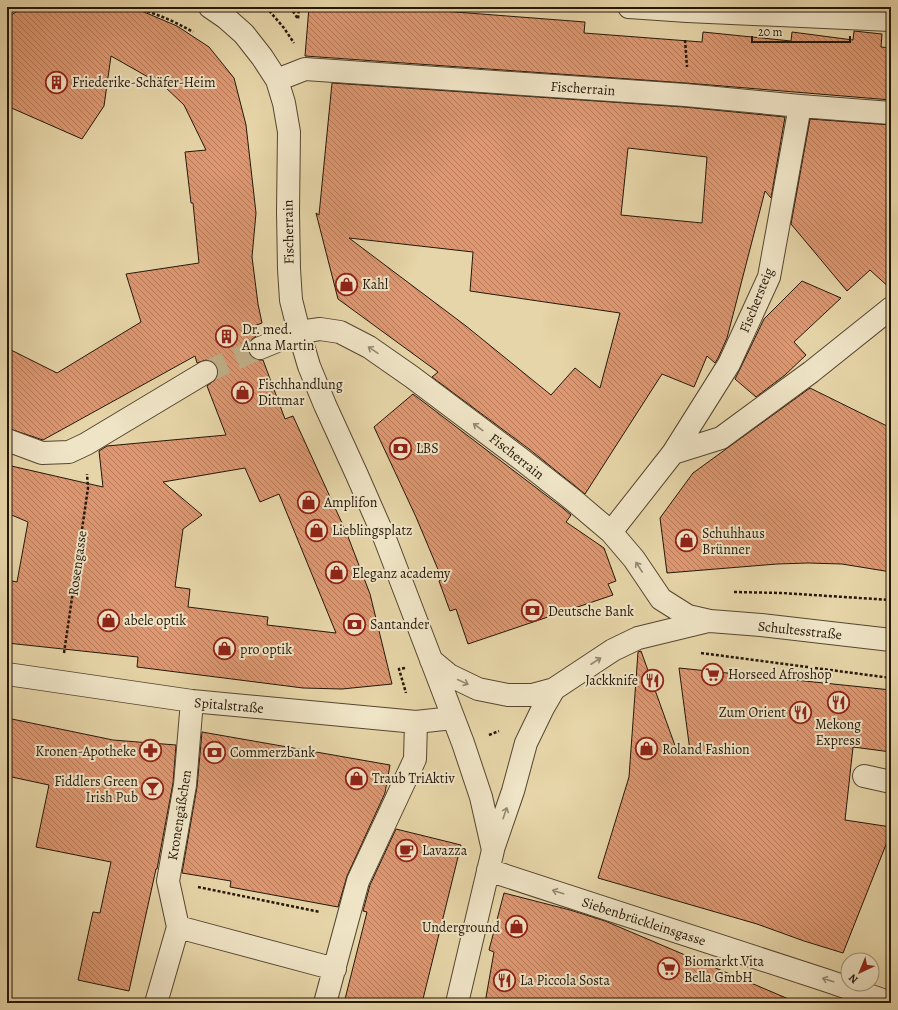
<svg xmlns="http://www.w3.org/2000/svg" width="898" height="1010" font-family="Alegreya,serif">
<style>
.building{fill:url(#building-back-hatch);stroke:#251709;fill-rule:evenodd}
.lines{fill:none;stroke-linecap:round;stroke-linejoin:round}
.minor-tunnel{stroke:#bfaf88;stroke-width:22;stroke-dasharray:22 11;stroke-linecap:butt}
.minor-casing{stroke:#554631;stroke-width:24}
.path{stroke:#251709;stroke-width:2.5;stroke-dasharray:3 2;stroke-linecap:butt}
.minor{stroke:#efe4c6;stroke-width:22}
.oneway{stroke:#948871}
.labels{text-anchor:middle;stroke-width:4;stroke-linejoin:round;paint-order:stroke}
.poi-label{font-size:14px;fill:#251709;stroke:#efe4c6;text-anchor:start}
.street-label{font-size:14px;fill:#251709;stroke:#efe4c6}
</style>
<defs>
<pattern id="building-back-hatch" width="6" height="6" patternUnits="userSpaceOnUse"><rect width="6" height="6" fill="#de9770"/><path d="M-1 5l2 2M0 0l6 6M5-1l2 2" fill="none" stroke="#b47a5a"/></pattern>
</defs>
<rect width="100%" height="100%" fill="#e6d5a8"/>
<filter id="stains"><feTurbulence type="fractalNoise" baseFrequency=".005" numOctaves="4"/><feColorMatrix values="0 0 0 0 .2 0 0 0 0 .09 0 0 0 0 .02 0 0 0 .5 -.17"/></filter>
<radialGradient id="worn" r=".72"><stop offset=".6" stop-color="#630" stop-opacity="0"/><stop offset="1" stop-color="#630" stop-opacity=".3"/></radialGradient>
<path class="building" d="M42 7H125L137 9 177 26 209 47 234 78 246 125 256 213 252 257 258 304 262 323 254 326 256 336 250 341 248 347V352L253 358 258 360H263L285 419 293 416 347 534 370 594 392 684 342 689 303 688 137 667 138 657 7 643V580L17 582 28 522 7 513V465L103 487 99 451 107 446 226 435 207 386 217 378 218 371 217 366 212 361 206 360 197 363 195 356 43 440 7 428V348L57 373 141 322 126 274 199 263 193 203H191L185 152 206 150 184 105 164 86 111 56 104 106 82 139 7 106V23L11 15 21 9H41ZM245 468 260 502 279 494 336 633 267 625 268 617 188 607 190 589 175 587 183 529 202 515 163 482Z
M309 7H390L585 22 584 33 702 42 703 32 791 41 792 32 853 40 854 31 882 34 881 47 891 48V100L686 83 305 56Z
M332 83 684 107 785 117 771 198 765 191 727 338 718 358 715 363 707 356 694 387 662 374 585 494 529 449 432 377 438 372 338 299 316 213 319 215ZM628 148 707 157 702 223 621 215ZM349 238 473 252 470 291 620 313 600 388 575 368 551 395 466 326Z
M810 119 891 125V289L870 270 847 291 791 224Z
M802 281 841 298 794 342 806 355 785 375 756 397 735 379 740 369 764 319Z
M810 388 891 428V572L842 564 808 563 777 564 667 573 660 518 693 473Z
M413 394 564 509 571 515 566 522 604 548 616 581 608 584 613 595 468 644 456 609 450 611 439 581 442 579 416 517 374 427Z
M641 651 678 754 690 751 679 668 891 690V752L853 747 845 820 891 827V832L843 953 804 941 757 924 598 878 629 777 638 652Z
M7 718 113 740 176 745 173 783 157 869H156L129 991 78 980 93 912 100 913 111 862 36 847 49 785 7 776Z
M202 732 390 765 385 793 347 876 338 907 230 887 231 881 182 873 197 787Z
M396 829 461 845 422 1003H344L367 912 363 911 370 885Z
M504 893 570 910 605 921 798 1003H485L494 952 489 950Z"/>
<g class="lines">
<path class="minor-tunnel" d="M206 372 260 348"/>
<defs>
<path id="minor" d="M210 7 226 18 244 34 262 57 277 80 284 103 289 132 288 212 289 269 291 300 299 332 309 366 325 405 357 475 385 539 463 743 481 797 493 850 457 1003
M629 7 687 11 891 20
M277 80 305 69 685 95 800 106 891 113
M260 348 299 332 320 329 340 332 369 347 412 377 521 459 572 499 611 532 634 559 661 599 688 616 710 621 761 625 891 640
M7 440 42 453 69 452 86 444 206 372
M673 453 721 438 811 372 891 308
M611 532 673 453 729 364 769 277 800 106
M431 660 449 675 478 689 508 695H532L554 689 613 650 638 638 708 621
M7 674 192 701 416 722 453 718
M864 776 891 782
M493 849 513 791 526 743 543 708 554 689
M488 870 828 981 891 1003
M178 927 335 969
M156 1003 178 927 168 881 185 785 192 701
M325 1003 358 881 415 759 416 722"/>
</defs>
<use href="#minor" class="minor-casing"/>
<path class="path" d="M133 7C155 13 174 21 193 32
M266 7 284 28 294 43
M290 7 298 19 299 7
M685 40 687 67
M734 592 782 593 891 600
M64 653 88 488 87 474
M701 653 891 678
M405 668 399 669 406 693
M489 735 499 731
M198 887 320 912"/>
<use href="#minor" class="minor"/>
</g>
<defs><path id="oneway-shaft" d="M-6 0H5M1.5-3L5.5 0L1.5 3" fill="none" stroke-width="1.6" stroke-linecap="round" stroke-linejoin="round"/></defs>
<g class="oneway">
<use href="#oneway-shaft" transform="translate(373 350) rotate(-146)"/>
<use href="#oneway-shaft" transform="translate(478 427) rotate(-143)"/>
<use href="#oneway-shaft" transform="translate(639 567) rotate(-123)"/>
<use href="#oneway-shaft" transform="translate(596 661) rotate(-33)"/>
<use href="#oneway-shaft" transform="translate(463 682) rotate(25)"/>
<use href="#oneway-shaft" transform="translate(505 813) rotate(-71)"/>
<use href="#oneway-shaft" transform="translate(558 892) rotate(-162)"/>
<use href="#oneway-shaft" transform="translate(828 980) rotate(-162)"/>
</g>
<defs>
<symbol id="building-ring" viewBox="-11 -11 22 22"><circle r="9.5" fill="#efe4c6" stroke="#8f2418" stroke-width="1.5"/><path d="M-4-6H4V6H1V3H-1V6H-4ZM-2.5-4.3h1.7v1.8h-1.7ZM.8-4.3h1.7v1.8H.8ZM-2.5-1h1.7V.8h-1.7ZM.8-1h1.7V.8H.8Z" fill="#8f2418"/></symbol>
<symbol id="shop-ring" viewBox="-11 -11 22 22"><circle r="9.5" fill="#efe4c6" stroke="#8f2418" stroke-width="1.5"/><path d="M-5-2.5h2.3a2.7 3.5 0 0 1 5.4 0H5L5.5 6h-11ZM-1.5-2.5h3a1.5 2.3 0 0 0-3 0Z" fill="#8f2418"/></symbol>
<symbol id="bank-ring" viewBox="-11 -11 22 22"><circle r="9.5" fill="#efe4c6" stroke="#8f2418" stroke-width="1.5"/><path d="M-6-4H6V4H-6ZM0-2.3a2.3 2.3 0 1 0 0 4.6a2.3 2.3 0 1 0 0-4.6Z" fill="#8f2418"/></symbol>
<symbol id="supermarket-ring" viewBox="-11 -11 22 22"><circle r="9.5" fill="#efe4c6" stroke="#8f2418" stroke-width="1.5"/><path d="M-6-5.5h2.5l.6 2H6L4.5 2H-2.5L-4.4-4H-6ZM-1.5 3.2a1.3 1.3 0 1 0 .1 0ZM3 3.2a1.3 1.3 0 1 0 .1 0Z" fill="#8f2418"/></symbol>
<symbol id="restaurant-ring" viewBox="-11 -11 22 22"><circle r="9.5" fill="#efe4c6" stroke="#8f2418" stroke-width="1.5"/><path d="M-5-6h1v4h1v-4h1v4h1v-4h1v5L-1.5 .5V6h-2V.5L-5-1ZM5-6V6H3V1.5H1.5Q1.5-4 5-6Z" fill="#8f2418"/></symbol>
<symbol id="pharmacy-ring" viewBox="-11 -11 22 22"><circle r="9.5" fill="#efe4c6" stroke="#8f2418" stroke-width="1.5"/><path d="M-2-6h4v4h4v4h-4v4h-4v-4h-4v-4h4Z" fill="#8f2418"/></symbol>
<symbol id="bar-ring" viewBox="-11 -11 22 22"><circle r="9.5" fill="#efe4c6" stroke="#8f2418" stroke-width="1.5"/><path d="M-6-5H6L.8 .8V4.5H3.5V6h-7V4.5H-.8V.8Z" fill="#8f2418"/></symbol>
<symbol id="cafe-ring" viewBox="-11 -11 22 22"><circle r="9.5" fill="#efe4c6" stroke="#8f2418" stroke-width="1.5"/><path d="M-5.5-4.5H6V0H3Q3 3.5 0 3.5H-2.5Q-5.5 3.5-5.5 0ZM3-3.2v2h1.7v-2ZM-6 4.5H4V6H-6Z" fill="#8f2418"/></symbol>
</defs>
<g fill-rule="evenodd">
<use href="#building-ring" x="44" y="70" width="25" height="25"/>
<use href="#shop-ring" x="334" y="272" width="25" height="25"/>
<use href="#building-ring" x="214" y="324" width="25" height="25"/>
<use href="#shop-ring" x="230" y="380" width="25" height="25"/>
<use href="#bank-ring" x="388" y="436" width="25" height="25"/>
<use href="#shop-ring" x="296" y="490" width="25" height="25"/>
<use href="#shop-ring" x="304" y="518" width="25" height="25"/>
<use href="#shop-ring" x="674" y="528" width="25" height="25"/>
<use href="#shop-ring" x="324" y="560" width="25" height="25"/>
<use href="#bank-ring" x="520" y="598" width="25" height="25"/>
<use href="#shop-ring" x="96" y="608" width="25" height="25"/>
<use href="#bank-ring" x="342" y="612" width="25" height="25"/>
<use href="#shop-ring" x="212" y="636" width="25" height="25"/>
<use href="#supermarket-ring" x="700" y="662" width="25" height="25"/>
<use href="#restaurant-ring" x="640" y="668" width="25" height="25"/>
<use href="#restaurant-ring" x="826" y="690" width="25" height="25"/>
<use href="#restaurant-ring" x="788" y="700" width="25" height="25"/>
<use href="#shop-ring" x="634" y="736" width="25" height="25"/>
<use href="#pharmacy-ring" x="138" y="738" width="25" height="25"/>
<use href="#bank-ring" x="202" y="740" width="25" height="25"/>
<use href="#shop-ring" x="344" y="766" width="25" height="25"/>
<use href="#bar-ring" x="140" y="776" width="25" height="25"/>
<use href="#cafe-ring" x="394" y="838" width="25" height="25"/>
<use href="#shop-ring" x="504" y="914" width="25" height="25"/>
<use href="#supermarket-ring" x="656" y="956" width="25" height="25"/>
<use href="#restaurant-ring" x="492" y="968" width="25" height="25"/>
</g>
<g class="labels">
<g class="poi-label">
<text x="72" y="87">Friederike-Schäfer-Heim</text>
<text x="362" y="289">Kahl</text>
<text x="242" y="334">Dr. med.<tspan x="242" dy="16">Anna Martin</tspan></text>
<text x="258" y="389">Fischhandlung<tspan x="258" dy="16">Dittmar</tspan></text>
<text x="416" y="453">LBS</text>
<text x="324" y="507">Amplifon</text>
<text x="332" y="535">Lieblingsplatz</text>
<text x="702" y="538">Schuhhaus<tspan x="702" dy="16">Brünner</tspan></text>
<text x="352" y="578">Eleganz academy</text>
<text x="548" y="616">Deutsche Bank</text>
<text x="124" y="625">abele optik</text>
<text x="370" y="629">Santander</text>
<text x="240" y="654">pro optik</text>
<text x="728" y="679">Horseed Afroshop</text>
<text x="638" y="685" text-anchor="end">Jackknife</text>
<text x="786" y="717" text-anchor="end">Zum Orient</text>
<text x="838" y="729" text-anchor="middle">Mekong<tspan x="838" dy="16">Express</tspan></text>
<text x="662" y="754">Roland Fashion</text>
<text x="136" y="756" text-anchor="end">Kronen-Apotheke</text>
<text x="230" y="757">Commerzbank</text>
<text x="372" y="783">Traub TriAktiv</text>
<text x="138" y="786" text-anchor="end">Fiddlers Green<tspan x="138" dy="16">Irish Pub</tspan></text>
<text x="422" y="855">Lavazza</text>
<text x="500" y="932" text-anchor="end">Underground</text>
<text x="684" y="966">Biomarkt Vita<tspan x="684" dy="16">Bella GmbH</tspan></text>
<text x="520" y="985">La Piccola Sosta</text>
</g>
<g class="street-label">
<text transform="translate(583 88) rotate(4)" y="5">Fischerrain</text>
<text transform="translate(288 232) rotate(-91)" y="5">Fischerrain</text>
<text transform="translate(756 300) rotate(-68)" y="5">Fischersteig</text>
<text transform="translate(517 456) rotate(38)" y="5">Fischerrain</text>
<text transform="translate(77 563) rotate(-82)" y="5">Rosengasse</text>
<text transform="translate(800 630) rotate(6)" y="5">Schultesstraße</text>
<text transform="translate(229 705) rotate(5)" y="5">Spitalstraße</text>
<text transform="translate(179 815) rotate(-81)" y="5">Kronengäßchen</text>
<text transform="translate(644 921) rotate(18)" y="5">Siebenbrückleinsgasse</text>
</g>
</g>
<rect width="898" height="1010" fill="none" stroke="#e6d5a8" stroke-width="24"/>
<rect x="8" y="8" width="882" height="994" fill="none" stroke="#251709" stroke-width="2"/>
<rect x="12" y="12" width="874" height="986" fill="none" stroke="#251709"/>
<g transform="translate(860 972) rotate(224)"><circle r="19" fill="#efe4c6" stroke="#9e927a"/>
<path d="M0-3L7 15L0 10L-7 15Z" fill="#8f2418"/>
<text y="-6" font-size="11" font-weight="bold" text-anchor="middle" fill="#251709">N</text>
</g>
<path d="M752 36v6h98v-6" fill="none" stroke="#251709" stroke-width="2"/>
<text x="758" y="36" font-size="12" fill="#251709" stroke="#efe4c6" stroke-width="3" paint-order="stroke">20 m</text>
<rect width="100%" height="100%" filter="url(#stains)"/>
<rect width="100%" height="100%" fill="url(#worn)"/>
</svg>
